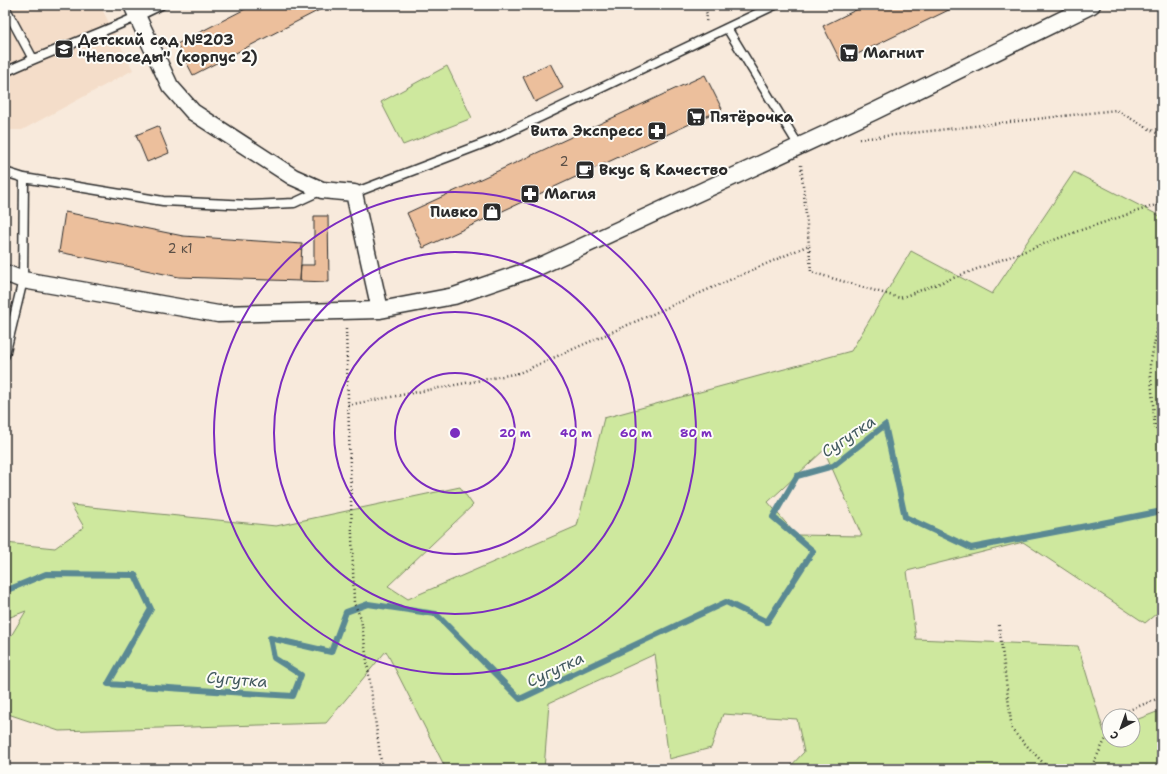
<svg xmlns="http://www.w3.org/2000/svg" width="1167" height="774" font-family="'Shantell Sans',sans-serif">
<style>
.built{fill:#f4ddc9}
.green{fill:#cee89e;stroke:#7c8a64;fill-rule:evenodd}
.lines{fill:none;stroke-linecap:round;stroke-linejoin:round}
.stream{stroke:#5a8993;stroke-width:6}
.building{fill:#ecbf9c;stroke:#2b2b2b}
.service-casing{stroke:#2b2b2b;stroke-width:11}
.minor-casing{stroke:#2b2b2b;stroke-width:19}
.path{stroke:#2b2b2b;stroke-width:2.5;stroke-dasharray:1 3;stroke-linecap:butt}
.service{stroke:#fdfcf7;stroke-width:8}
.minor{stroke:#fdfcf7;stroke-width:16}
.ring{fill:none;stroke:#7b2cbf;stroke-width:2}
.labels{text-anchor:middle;stroke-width:4;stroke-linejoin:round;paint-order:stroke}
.number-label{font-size:13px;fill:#5b5047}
.poi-label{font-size:15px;font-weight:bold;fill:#2b2b2b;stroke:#fdfcf7;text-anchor:start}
.water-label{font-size:16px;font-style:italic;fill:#435a5f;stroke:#fdfcf7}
.centre{fill:#7b2cbf;stroke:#fdfcf7;stroke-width:2}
.ring-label{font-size:12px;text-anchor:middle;font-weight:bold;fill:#7b2cbf;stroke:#fdfcf7;stroke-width:4;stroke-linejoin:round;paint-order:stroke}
</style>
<rect width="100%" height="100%" fill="#f8eadc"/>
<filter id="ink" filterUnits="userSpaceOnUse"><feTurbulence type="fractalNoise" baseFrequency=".025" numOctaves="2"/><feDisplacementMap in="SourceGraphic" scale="8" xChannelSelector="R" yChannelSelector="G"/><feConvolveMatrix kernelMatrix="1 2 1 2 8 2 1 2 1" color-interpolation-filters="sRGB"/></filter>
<g filter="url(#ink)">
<path class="built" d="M5 5H100L133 70 22 130H5Z"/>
<path class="green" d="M447 66 472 118 403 145 381 102Z
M1074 172 1162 217V609L1145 623 1023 542 907 571 916 639 1078 646 1104 732 1109 730V740H1133V721L1162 710V769H788L804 752 797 719 723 714 711 748 669 759 655 654 549 703 544 769H446L386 651 326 723 59 731 5 713V646L26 611 5 619V543L55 548 84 527 71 505 276 526 460 487 473 505 388 586 408 599 577 526 604 418 851 351 911 251 992 294ZM824 450 862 536 796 535 768 502Z"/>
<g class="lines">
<path class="stream" d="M5 591 46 574 135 575 151 609 108 684 293 696 301 675 274 658 270 638 331 652 346 612 368 604 436 614 520 699 726 602 767 622 813 551 773 517 797 476 833 466 885 425 905 517 971 548 1107 522 1162 511"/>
</g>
<path class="building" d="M253 5H329L193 75 177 44Z
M866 5H959L841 62 823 26Z
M550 63 563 88 535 102 523 77Z
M705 75 722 109 423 248 407 213Z
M158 126 169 153 147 162 136 135Z
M65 212 183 236 302 244 300 281 179 277 59 252Z
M314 216H328L329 282 300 281 301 265H314Z"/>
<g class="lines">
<defs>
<path id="service" d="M5 7 33 59
M727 28 799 146
M5 72C56 48 111 31 161 5
M5 172 24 178 163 201 251 205 294 203 322 190
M354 193 490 141 775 5
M5 355 23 280 24 178"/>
<path id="minor" d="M132 5 170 86 193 112 293 177 322 190 354 193 380 310
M5 273 23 280 218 314 380 310 454 296 538 267 873 112 1092 5"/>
</defs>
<use href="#service" class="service-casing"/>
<use href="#minor" class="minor-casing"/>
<path class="path" d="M703 5 707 14 706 23
M859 139 1116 110 1162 136
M801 165 809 245
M346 329 354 603 361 618 382 769
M348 405 519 373 809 245 811 272 900 298 1078 231 1162 203
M1155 429 1150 365 1162 306
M999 625 1012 730 1049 769
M1118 716 1119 714 1162 697
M1090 769 1109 733"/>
<use href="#service" class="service"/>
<use href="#minor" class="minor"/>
</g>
</g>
<g class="ring">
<circle cx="455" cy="433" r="60"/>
<circle cx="455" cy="433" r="121"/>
<circle cx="455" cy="433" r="181"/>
<circle cx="455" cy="433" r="241"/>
</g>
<defs>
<symbol id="school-square" viewBox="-11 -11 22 22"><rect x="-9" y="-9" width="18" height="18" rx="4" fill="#2b2b2b" stroke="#fdfcf7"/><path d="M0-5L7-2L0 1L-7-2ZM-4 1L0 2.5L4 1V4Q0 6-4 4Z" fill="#fff"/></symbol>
<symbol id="supermarket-square" viewBox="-11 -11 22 22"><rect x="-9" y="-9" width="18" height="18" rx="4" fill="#2b2b2b" stroke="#fdfcf7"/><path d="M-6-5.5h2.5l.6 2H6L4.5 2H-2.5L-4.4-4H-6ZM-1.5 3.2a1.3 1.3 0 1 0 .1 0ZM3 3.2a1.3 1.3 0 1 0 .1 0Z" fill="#fff"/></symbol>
<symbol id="pharmacy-square" viewBox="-11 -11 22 22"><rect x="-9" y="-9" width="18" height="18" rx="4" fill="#2b2b2b" stroke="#fdfcf7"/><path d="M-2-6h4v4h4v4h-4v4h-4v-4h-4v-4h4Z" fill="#fff"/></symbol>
<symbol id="cafe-square" viewBox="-11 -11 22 22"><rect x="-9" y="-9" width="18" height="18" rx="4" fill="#2b2b2b" stroke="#fdfcf7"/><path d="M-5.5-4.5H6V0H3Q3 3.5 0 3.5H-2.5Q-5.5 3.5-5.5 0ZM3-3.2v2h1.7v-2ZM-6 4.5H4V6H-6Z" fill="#fff"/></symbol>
<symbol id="shop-square" viewBox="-11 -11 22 22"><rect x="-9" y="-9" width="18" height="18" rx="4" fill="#2b2b2b" stroke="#fdfcf7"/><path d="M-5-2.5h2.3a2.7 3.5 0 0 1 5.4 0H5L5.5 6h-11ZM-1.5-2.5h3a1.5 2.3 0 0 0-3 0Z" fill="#fff"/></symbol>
</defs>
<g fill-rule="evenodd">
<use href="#school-square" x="53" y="38" width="22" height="22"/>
<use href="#supermarket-square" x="838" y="42" width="22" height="22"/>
<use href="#supermarket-square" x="685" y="106" width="22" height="22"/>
<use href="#pharmacy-square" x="646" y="120" width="22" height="22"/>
<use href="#cafe-square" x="574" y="159" width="22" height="22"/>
<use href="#pharmacy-square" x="519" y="183" width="22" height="22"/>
<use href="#shop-square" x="481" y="201" width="22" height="22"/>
</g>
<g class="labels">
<g class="number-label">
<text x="564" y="166">2</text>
<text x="180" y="253">2 к1</text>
</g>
<g class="poi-label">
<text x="78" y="45">Детский сад №203<tspan x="78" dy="17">"Непоседы" (корпус 2)</tspan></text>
<text x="863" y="58">Магнит</text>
<text x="710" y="122">Пятёрочка</text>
<text x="643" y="136" text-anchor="end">Вита Экспресс</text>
<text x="599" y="175">Вкус &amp; Качество</text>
<text x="544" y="199">Магия</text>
<text x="478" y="217" text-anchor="end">Пивко</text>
</g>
<g class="water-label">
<text transform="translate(848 436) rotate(-34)" y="6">Сугутка</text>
<text transform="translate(555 669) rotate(-25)" y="6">Сугутка</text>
<text transform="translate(237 679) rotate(4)" y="6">Сугутка</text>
</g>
</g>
<circle cx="455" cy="433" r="6" class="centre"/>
<g class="ring-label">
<text x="515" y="437">20 m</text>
<text x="576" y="437">40 m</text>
<text x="636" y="437">60 m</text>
<text x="696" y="437">80 m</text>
</g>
<rect width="1167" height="774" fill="none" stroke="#fdfcf7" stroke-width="20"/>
<rect x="10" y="10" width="1147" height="754" fill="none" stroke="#2b2b2b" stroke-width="1.5" filter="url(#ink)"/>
<g transform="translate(1121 728) rotate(221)"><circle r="19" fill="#fdfcf7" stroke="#a9a8a5"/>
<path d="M0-3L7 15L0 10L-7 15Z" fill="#2b2b2b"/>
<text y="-6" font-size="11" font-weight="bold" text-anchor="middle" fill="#2b2b2b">С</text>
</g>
</svg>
